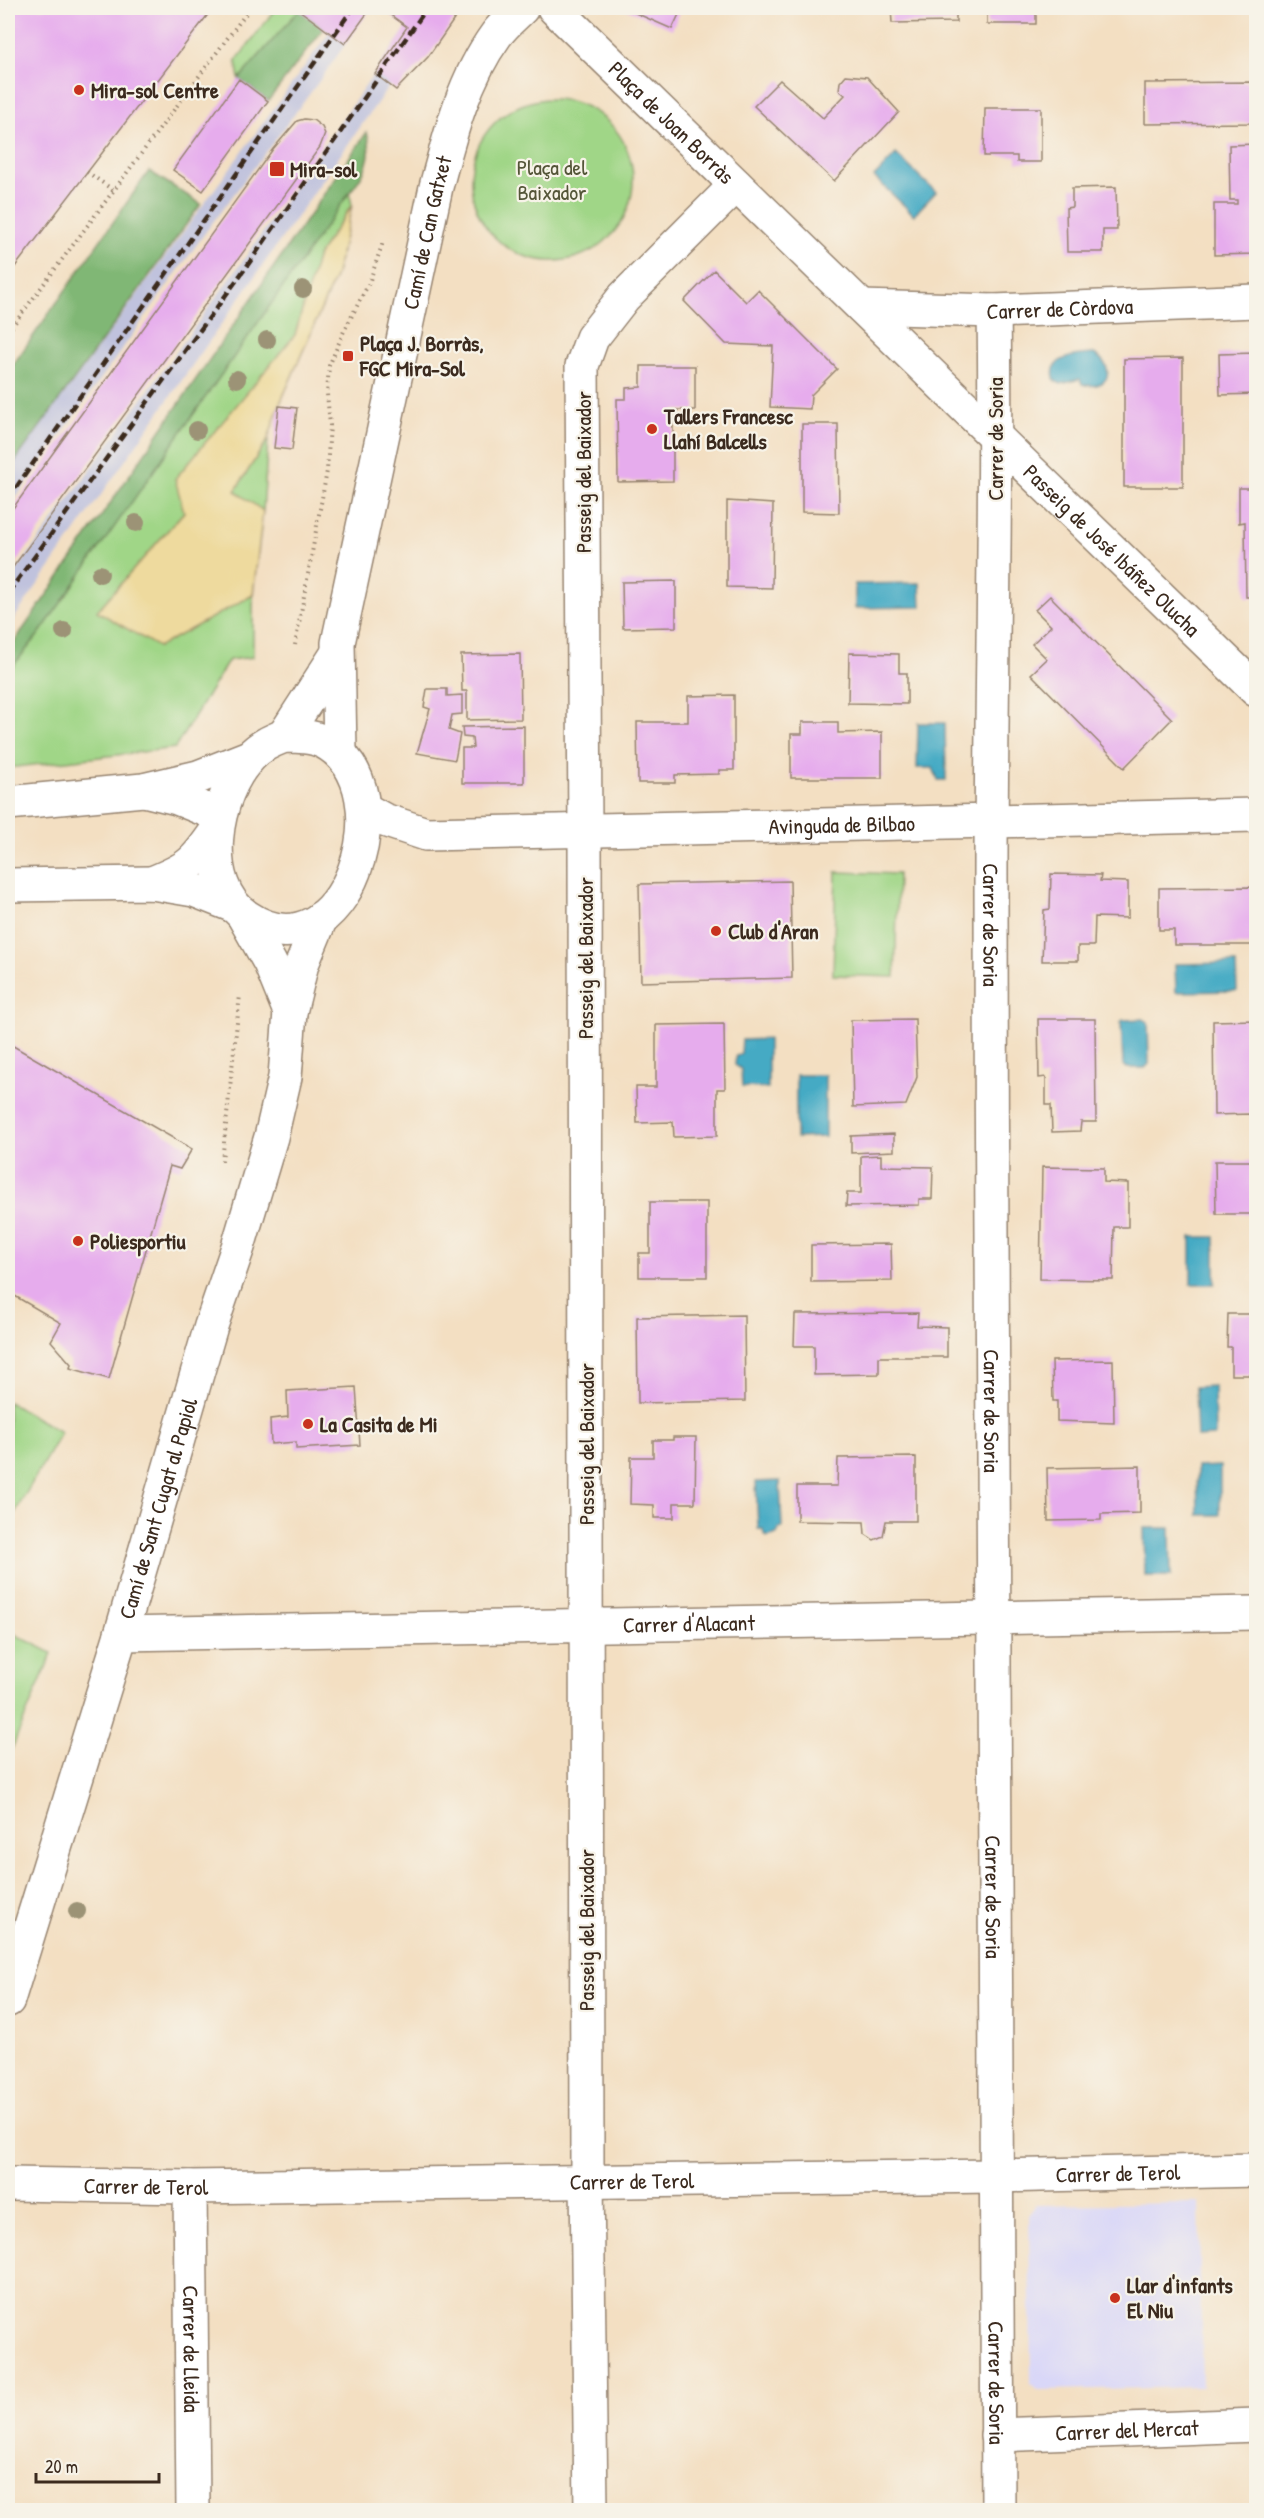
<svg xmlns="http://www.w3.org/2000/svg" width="1264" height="2518" font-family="'Patrick Hand',sans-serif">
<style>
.built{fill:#d9d7f8}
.industrial{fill:#c0c2dd}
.green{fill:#a0d687;stroke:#6e8052;stroke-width:1.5}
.forest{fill:#80b774;stroke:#5e7049;stroke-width:1.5}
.sand{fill:#eeda9e;stroke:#94825e;stroke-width:1.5}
.water{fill:#44aac4;stroke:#406a71;stroke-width:1.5}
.building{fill:#e6aced}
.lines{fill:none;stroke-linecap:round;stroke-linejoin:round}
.minor-casing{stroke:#978470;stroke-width:36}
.path{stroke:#978470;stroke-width:4;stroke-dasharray:1.5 4.5;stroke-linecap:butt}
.minor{stroke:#fff;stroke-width:33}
.rail{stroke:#3b2a1e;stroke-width:4.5;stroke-dasharray:9 4.5;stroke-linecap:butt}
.tree{fill:#9c9376}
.poi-dot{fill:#c8321e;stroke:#f7f3e8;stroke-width:2}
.labels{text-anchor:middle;stroke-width:4.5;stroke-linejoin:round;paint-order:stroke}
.poi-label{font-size:22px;font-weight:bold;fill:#3b2a1e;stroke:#f7f3e8;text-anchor:start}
.street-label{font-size:22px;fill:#3b2a1e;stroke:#f7f3e8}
.park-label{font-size:22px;fill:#545538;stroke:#f7f3e8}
</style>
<rect width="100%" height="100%" fill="#f7f3e8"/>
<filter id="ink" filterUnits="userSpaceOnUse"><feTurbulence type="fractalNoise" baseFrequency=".0167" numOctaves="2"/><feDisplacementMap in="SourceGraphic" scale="12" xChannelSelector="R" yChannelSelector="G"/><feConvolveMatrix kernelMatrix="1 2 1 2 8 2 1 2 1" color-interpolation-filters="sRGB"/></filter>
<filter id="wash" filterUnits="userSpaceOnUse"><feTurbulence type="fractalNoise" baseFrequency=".008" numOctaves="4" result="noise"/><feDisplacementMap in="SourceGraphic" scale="24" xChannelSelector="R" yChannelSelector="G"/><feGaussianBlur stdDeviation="1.35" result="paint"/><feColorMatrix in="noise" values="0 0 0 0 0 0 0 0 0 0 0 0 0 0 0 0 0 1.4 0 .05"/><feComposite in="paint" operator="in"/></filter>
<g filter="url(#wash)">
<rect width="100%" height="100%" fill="#f3dfc2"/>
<path class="built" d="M1199 2203 1202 2387 1039 2390 1031 2383 1029 2214 1036 2205Z"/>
<path class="industrial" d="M301 8H371L317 84 210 226 8 509V471L329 33 299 10Z
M381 8H444L8 627V582L239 266 407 27Z"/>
<path class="green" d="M276 8H301L239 79 236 61Z
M471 180a81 81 0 1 1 162 0a81 81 0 1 1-162 0Z
M349 192 352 205 318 255 295 335 184 512 98 610 158 647 253 595V657L229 660 175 748 8 768V672L39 634Z
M268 439 263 511 235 491Z
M836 872 898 874 895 977 833 975Z
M8 1402 61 1432 8 1525Z
M8 1631 52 1653 8 1758Z"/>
<path class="forest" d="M299 10 325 27 268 101 239 79Z
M367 132C374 157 365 174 349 193L39 634 8 672V651Z
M149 171 201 204 8 471V372Z"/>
<path class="sand" d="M352 205 336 275 279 406 268 439 235 491 263 511 253 595 158 647 97 611 184 512 175 479 295 335 318 255Z"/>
<path class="water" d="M896 154 936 192 914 215 874 177Z
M1094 354C1118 368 1108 392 1082 384L1080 379 1061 384 1055 381C1046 356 1077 355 1094 354Z
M920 583 921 607 855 608V584Z
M918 723H945L946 780H938L933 768H917Z
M1236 963 1237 991 1176 992 1175 964Z
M1143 1019 1148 1022 1149 1064 1145 1068H1127L1123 1064 1121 1022 1123 1020Z
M768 1039V1088L742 1087 741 1069 735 1065 736 1056 741 1054 742 1040Z
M796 1075H825V1137L796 1138Z
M1191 1237H1215V1284H1191Z
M1214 1386 1215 1436 1197 1437 1195 1387Z
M1220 1466V1515H1198L1197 1467Z
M780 1481 782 1528 779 1529 777 1534 768 1537 764 1535 763 1529H758L756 1482Z
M1144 1528H1170L1171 1576H1145Z"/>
<g id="blocks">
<path class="building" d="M8 8H213L8 276Z
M301 8H371L345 44 299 10Z
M381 8H462L428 57 396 90 375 74 407 27Z
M624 8H682L672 29Z
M891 8H956V22L892 23Z
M987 8H1036V24H987Z
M846 75 867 77 899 112 834 181 754 106 780 80 823 118 845 95 839 90 840 82Z
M239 79 268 101 203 191 173 170Z
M1256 82V123L1145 124V83Z
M985 108H1041V162H1017V156H984Z
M304 119 313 120 322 127 325 134 320 147 8 574V515L273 149 297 121Z
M1256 144V254L1214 255V204H1237V200H1230L1229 145Z
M1116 187 1117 230H1103V252H1067L1066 208 1072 207V188Z
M714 270 746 302 758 290 837 369 811 395 810 409 770 407 773 346 726 344 684 301Z
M1256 353V394L1220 395 1219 354Z
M1183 358V487H1124V359Z
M641 366H695V410H673V481L618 482 617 399H626V388L641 387Z
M279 406 297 408 292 450 274 448Z
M802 424H838L839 513 802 512Z
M1239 488H1256V597H1246L1245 522 1239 523Z
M727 501 773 504 772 588 727 587Z
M676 581V627L623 628 622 582Z
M1050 596 1172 719 1124 768 1031 674 1047 659 1032 644 1051 626 1035 610Z
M849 653 899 654V673H907V704L848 703Z
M520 654 521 719 467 720V691H462L461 655Z
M427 689H447V696L462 695V714L452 715 449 730 460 734 455 760 417 753 430 709 424 707Z
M734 695V770H719V774L675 775V783H638L637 722H688V696Z
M802 722H838V733L882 732V778H791V734H802Z
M524 726V783H462V748H473L472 738 463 737 462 727Z
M1051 874 1101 875 1100 881 1128 882V918L1095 917 1094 946H1078V961H1042L1044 910 1050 909Z
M790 881 792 978 641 982 639 884Z
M1256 887V945H1174V930H1159V888Z
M915 1019 917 1077 906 1105 853 1107 851 1020Z
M1038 1019H1095L1096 1122H1081L1080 1131 1052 1132 1051 1105H1046V1077L1039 1078Z
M1256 1020V1125H1252L1251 1114 1214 1115 1213 1021Z
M724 1024 725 1089H717V1136L674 1137 673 1122 637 1123 636 1087H656V1025Z
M8 1043 192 1149 180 1169 170 1166 109 1379 70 1368 71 1364 51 1341 61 1323 8 1292Z
M894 1134V1151L851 1153V1136Z
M881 1155V1166L933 1167 932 1199H919V1205L846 1206 847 1193H861V1156Z
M1215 1161H1256V1214H1216Z
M1042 1167 1104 1168V1182L1128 1183V1227H1114L1113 1280 1040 1279Z
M650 1202H707V1277H639V1253H650Z
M891 1244 892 1281 811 1282V1245Z
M918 1313 917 1326 947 1327V1357H879V1374L814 1375V1346H794L795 1314Z
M1228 1314H1256V1375H1231V1347H1227Z
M744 1315 745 1401 638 1403 637 1317Z
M1113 1360 1114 1423 1057 1421V1401H1053L1052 1361Z
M356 1387 360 1445 296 1449V1442L271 1444 270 1419 288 1417 287 1391Z
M673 1437H696L695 1503H674V1518H654V1505L630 1504 631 1457H653V1440H673Z
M916 1457V1521H886L883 1536 874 1540 865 1534 864 1522 797 1521V1486H837L838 1458Z
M1140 1466V1513L1101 1514V1520L1048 1521 1047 1468Z"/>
</g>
</g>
<g filter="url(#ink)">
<use href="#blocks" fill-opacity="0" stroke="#978470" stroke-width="1.5"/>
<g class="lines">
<defs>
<g id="minor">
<path id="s1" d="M554 8 1256 690"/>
<path id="s2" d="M862 307 994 311 1256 301"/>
<path id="s3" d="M994 311C997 499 991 687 991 875 992 1420 992 1965 998 2510"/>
<path d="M284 736C298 736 312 736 324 742 409 787 345 983 247 917 198 885 214 793 250 757 260 746 271 741 284 736Z"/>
<path d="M284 736 337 654"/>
<path id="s4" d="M340 753 338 643 436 187C450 134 464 79 496 35 503 25 514 16 522 8"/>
<path d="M144 790 177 798 219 815"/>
<path d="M8 803 143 790 198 777 249 757"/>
<path id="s5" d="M364 809 384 820 426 834 1256 815"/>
<path d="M152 883C189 868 194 864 217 830"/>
<path d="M8 885 152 883 194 890 234 906"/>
<path d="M243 915 270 963 290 1012"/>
<path id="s6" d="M121 1634 1256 1613"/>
<path id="s7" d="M8 2000 121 1634 211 1326 238 1247 271 1137 285 1077 290 1012 302 964 321 918"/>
<path id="s8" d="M8 2184 190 2187 994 2176 1256 2170"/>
<path id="s9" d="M190 2187 193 2510"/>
<path id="s10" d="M997 2435 1256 2425"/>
<path d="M591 2510 587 2180 585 830 582 366 592 338 624 297 736 185"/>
</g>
</defs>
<use href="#minor" class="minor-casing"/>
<path class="path" d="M87 172 113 190
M8 332 250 8
M295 645 327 471 330 425 327 394 329 366 344 331 369 283 383 242
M222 1161 240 995"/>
<use href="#minor" class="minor"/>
<path class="rail" d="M8 499 353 8
M8 593 247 266 427 8"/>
</g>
<g class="tree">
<circle cx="303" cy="289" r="9"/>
<circle cx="267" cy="340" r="9"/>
<circle cx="237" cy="379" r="9"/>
<circle cx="197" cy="430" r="9"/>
<circle cx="136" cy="523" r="9"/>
<circle cx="100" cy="574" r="9"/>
<circle cx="64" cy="631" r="9"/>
<circle cx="77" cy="1911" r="9"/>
</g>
</g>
<g class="poi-dot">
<circle cx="79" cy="90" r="6"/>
<rect x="269" y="161" width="16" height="16" rx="3"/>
<rect x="342" y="350" width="12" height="12" rx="3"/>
<circle cx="652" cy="429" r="6"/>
<circle cx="716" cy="931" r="6"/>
<circle cx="78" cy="1241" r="6"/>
<circle cx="308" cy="1424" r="6"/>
<circle cx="1115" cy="2298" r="6"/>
</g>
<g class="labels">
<g class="poi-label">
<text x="91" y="98">Mira-sol Centre</text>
<text x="290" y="177">Mira-sol</text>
<text x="360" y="351">Plaça J. Borràs,<tspan x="360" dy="25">FGC Mira-Sol</tspan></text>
<text x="664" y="424">Tallers Francesc<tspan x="664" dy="25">Llahí Balcells</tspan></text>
<text x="728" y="939">Club d'Aran</text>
<text x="90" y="1249">Poliesportiu</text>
<text x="320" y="1432">La Casita de Mi</text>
<text x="1127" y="2293">Llar d'infants<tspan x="1127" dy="25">El Niu</tspan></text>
</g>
<g class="street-label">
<text dy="8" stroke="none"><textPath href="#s1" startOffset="164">Plaça de Joan Borràs</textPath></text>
<text dy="8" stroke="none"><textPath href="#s4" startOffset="530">Camí de Can Gatxet</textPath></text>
<text dy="8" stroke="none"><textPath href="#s2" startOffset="198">Carrer de Còrdova</textPath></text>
<text transform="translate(995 439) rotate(-90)" y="8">Carrer de Soria</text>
<text transform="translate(583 472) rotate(-90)" y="8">Passeig del Baixador</text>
<text dy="8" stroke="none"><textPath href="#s1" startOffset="778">Passeig de José Ibáñez Olucha</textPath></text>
<text dy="8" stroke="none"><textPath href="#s5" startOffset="483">Avinguda de Bilbao</textPath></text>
<text dy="8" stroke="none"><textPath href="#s3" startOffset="614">Carrer de Soria</textPath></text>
<text transform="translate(585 958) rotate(-90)" y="8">Passeig del Baixador</text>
<text dy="8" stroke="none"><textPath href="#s3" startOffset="1100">Carrer de Soria</textPath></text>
<text transform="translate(586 1444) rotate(-90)" y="8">Passeig del Baixador</text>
<text dy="8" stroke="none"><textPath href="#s7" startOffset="514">Camí de Sant Cugat al Papiol</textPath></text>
<text dy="8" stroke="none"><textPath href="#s6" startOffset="568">Carrer d'Alacant</textPath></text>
<text dy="8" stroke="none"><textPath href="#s3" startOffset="1586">Carrer de Soria</textPath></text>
<text transform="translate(586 1930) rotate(-90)" y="8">Passeig del Baixador</text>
<text dy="8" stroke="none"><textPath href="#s8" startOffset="1110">Carrer de Terol</textPath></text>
<text dy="8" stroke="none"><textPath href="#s8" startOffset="624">Carrer de Terol</textPath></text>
<text dy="8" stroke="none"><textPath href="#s8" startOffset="138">Carrer de Terol</textPath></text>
<text dy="8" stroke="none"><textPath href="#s9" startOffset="162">Carrer de Lleida</textPath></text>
<text dy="8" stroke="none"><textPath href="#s3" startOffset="2072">Carrer de Soria</textPath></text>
<text dy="8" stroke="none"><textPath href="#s10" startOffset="130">Carrer del Mercat</textPath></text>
</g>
<g class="park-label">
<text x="552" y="175">Plaça del<tspan x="552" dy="25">Baixador</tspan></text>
</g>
</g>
<rect width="1264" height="2518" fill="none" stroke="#f7f3e8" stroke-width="30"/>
<path d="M36 2473v9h123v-9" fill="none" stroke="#3b2a1e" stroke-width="3"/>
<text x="45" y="2473" font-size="18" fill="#3b2a1e" stroke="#f7f3e8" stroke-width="4.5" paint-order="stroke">20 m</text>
</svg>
